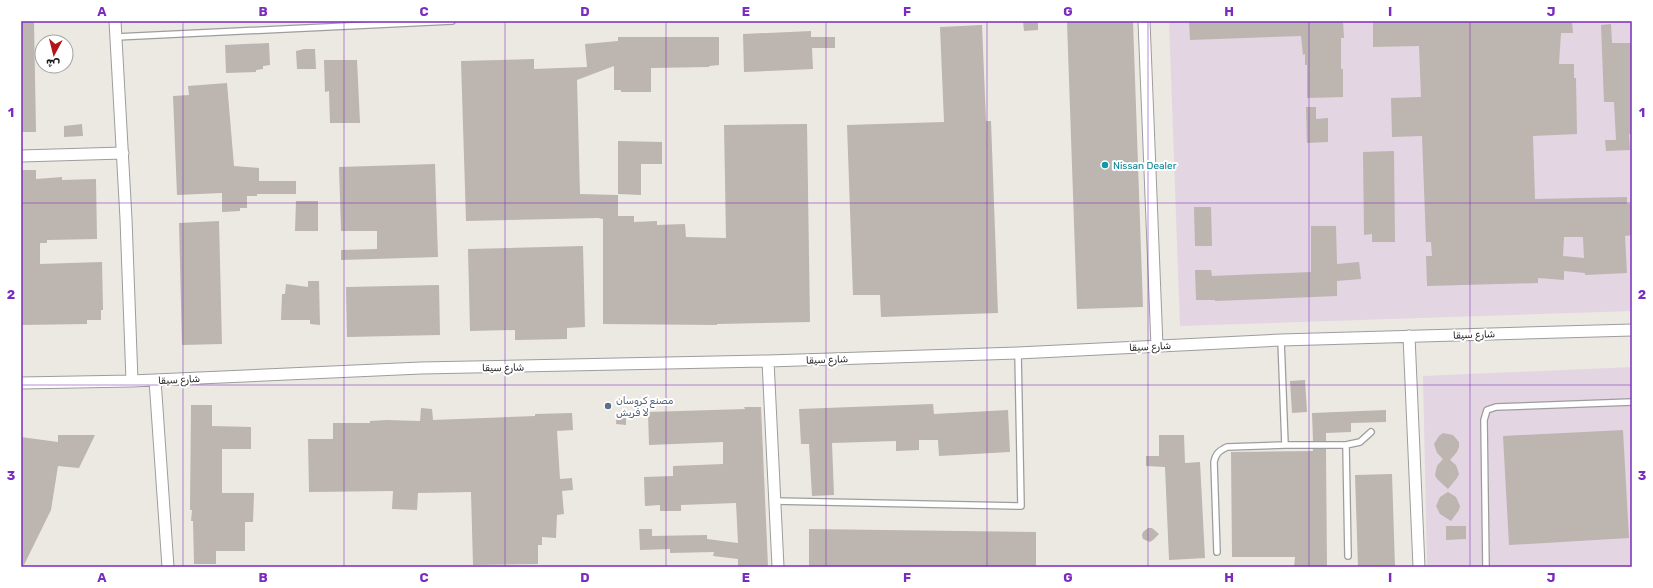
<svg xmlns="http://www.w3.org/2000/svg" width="1653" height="588" font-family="Rubik,'Noto Naskh Arabic',sans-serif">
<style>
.industrial{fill:#e4d5e2}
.building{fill:#bcb5b0;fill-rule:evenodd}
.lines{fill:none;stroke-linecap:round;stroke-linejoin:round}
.lane-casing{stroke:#9d9d9d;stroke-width:8}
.street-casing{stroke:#9d9d9d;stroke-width:13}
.lane{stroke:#fff;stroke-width:5.5}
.street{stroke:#fff;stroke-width:11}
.grid{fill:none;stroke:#7b2cbf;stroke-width:1;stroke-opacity:0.55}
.culture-dot{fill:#0f9aa8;stroke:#fff;stroke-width:1.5}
.service-dot{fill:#5c6f8a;stroke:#fff;stroke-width:1.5}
.labels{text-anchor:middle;stroke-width:4;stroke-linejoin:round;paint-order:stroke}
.culture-label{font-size:10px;fill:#0d838f;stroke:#fff;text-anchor:start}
.street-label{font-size:10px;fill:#1c1c1c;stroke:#fff}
.service-label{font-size:10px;fill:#4e5e75;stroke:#fff;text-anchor:start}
.neatline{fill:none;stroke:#7b2cbf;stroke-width:1.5}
.grid-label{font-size:13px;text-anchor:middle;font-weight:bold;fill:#7b2cbf}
</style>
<rect width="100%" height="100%" fill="#ece9e3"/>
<path class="industrial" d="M1169 21H1632V311L1180 326Z
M1632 367V567H1427L1423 376Z"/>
<path class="building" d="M21 21H34L36 132H21Z
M1023 21H1038V30L1024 31Z
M1115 21H1133L1143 307 1077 309 1067 22Z
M1189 21H1343L1344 38H1341V69H1343V97L1307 98V65H1305V54L1303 55 1301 36 1190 40Z
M1373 21H1572L1573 33H1561L1559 64H1574V78H1576L1577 134 1533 136 1535 199 1627 197V204H1632V235L1625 236 1627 273 1585 275V273L1564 271V280L1538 278V283L1427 286 1426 256H1432L1431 242H1426L1422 136 1392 137 1391 98 1421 97 1419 46 1373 47ZM1564 237H1583L1584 258 1563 256Z
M1611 24 1612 43H1632V134H1629L1630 150 1606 151 1605 140H1616L1614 102H1604L1601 25Z
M982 25 986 121H991L998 313 881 317 880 295H853L847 125 944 122 940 27Z
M811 31V37H835V48H812L813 69 744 72 743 34Z
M618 37H719V65L709 66V67L651 68V92H621V90H614V66L577 80 580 194 618 195V216H634V222L657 221V225L685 224 686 237 726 238 724 125 807 124 810 322 717 324V325L603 324V219L598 218 466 221 461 61 534 59V69L587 67 585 44 618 41Z
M269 43 270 65 263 66V69L256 70V72L226 73 225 45Z
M304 49H315L316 69H297L296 51Z
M324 60H357L360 123H330L329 91 325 92Z
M227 83 234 166 259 168V181H296V194H257V196H247V208H240V211L222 212V193L177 195 173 96 189 95 188 86Z
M1306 107H1316V119L1328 118V142L1307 143Z
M82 124 83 136 64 137V126Z
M618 141 662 142V164H641V195L618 194Z
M1394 151 1395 242H1372V234L1364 235 1363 152Z
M435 164 438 257 341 260V250L377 249V231H341L339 167Z
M21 170H36V179L62 177V180L96 179 97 239 47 240V243H40V264L102 262 103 310H101V320H87V324L21 325Z
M296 201H318V231H295Z
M1194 207H1211L1212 246H1195Z
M219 221 222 344 182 345 179 223Z
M1311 226H1336L1337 264 1359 262 1361 279 1337 281V296L1215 301V300H1196L1195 270H1211L1212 276 1311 272Z
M583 246 585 327 567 328V339L515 340V330L470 331 468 249Z
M308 281H319L320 325 310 324V320H281L282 294H285L286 284 308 287Z
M439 285 440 335 347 337 346 287Z
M1305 380 1307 412 1292 413 1290 381Z
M933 404 934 414 1008 410 1010 452 939 456 938 440H919V450L896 451V441L832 443 834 495 812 496 809 444H801L799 409Z
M191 405H212V426L251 427V449H222V493H254L253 522H245V551H216V564H194L193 521H191L192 510H190Z
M744 407H761L768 566 738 567V559L713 556 714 552 670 553V549L640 550 639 529H652V536L707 535V539L738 543 736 503 681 505V511H660V505L645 506 644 477 673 476V466L723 464V442L649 445 648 412 745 409Z
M421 408 432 409 433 420 535 416V414L572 413 573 430 557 431 560 479 572 478 573 490 562 491 564 514 557 515 556 538 542 537V545H538V564L473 565 471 492 418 493 417 510 392 509 393 491 309 492 308 439H333V423H370V421L387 420 420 421Z
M1386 410V422L1351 423V432L1326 433V441H1313L1312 413Z
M617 412 626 413V425L616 424Z
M1623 430 1629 538 1509 545 1503 436Z
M1443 433 1453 435 1459 442V447L1457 452 1450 460 1456 465 1459 474 1457 478 1448 489 1437 479 1435 475 1437 466 1443 459 1437 453 1434 444 1439 436Z
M58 435H95L79 468 58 466 51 510 23 567H21V437L58 442Z
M1159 435H1184L1185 463 1200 462 1205 558 1169 560 1165 467 1146 466V456H1159Z
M1313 449H1326L1327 567H1294L1295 557H1232L1231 452 1313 451Z
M1392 474 1395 567H1358L1355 475Z
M1448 492 1456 497 1460 506 1459 510 1451 521 1440 514 1436 506 1440 497Z
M1446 526H1466V539L1446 540Z
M1148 528H1152L1159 534 1153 540 1150 542 1143 539 1142 535 1143 532Z
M809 529 1036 532V567L809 566Z"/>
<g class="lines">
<defs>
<path id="lane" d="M116 37 452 21
M1281 340 1285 445
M1346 445 1348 556
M774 501 1021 506 1018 353
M1217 552 1214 462C1216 453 1219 451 1227 447L1285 445H1346L1360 442 1371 432
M1486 567 1484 420 1487 410 1496 407 1632 402"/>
<path id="street" d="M115 21 126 219 132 381
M1144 21 1157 346
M21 156 123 153
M1409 336 1419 567
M768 361 778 567
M155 380 168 567
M21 383 132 381 421 368 768 361 1018 353 1281 340 1632 330"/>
</defs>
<use href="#lane" class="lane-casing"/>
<use href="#street" class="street-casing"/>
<use href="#lane" class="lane"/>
<use href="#street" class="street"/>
</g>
<path class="grid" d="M183 21V567M344 21V567M505 21V567M666 21V567M826 21V567M987 21V567M1148 21V567M1309 21V567M1470 21V567M21 203H1632M21 385H1632"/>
<circle class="culture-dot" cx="1105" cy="165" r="4"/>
<circle class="service-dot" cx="608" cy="406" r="4"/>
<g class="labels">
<g class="culture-label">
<text x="1113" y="169">Nissan Dealer</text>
</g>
<g class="street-label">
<text transform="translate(1474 334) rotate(-2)" y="4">شارع سيقا</text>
<text transform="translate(1150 346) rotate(-3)" y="4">شارع سيقا</text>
<text transform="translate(827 359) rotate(-2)" y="4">شارع سيقا</text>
<text transform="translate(503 367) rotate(-1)" y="4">شارع سيقا</text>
<text transform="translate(179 379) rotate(-3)" y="4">شارع سيقا</text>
</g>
<g class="service-label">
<text x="616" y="404">مصنع كروسان<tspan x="616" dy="12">لا فريش</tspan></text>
</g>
</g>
<rect width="1653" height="588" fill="none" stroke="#ffffff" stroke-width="44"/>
<g transform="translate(54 54) rotate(187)"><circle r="19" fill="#ffffff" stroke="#a4a4a4"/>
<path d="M0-3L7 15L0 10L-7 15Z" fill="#b11718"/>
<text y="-6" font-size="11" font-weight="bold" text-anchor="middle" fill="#1c1c1c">ش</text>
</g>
<rect x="22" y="22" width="1609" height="544" class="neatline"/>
<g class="grid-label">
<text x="102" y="16">A</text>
<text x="263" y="16">B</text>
<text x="424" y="16">C</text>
<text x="585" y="16">D</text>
<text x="746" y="16">E</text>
<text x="907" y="16">F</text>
<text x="1068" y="16">G</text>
<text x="1229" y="16">H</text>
<text x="1390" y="16">I</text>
<text x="1551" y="16">J</text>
<text x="11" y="117">1</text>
<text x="1642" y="117">1</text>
<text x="11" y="299">2</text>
<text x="1642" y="299">2</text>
<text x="11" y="480">3</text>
<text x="1642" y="480">3</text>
<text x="102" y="582">A</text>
<text x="263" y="582">B</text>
<text x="424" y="582">C</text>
<text x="585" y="582">D</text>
<text x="746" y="582">E</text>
<text x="907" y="582">F</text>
<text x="1068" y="582">G</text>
<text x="1229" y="582">H</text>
<text x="1390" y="582">I</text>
<text x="1551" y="582">J</text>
</g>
</svg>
